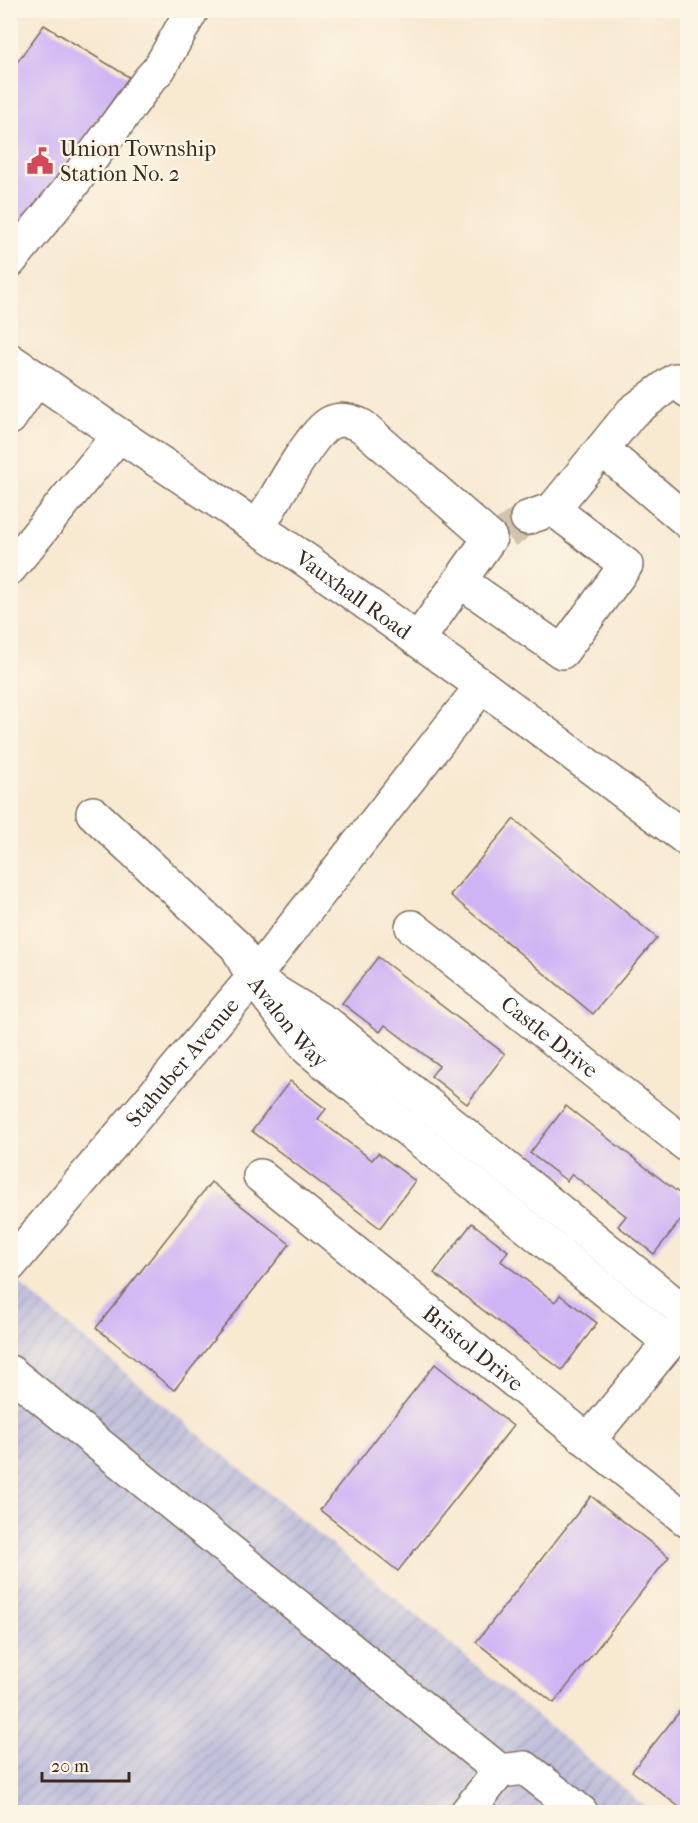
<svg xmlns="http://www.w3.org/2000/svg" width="698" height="1823" font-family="'IM FELL French Canon',serif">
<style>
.industrial{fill:url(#industrial-furrows)}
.building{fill:#ceb4f5}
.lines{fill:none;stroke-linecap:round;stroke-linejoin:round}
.minor-tunnel{stroke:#d2c3ad;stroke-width:33;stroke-dasharray:33 16;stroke-linecap:butt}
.minor-casing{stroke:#7d6d5d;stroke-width:36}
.minor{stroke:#fff;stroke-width:33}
.labels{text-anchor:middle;stroke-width:5;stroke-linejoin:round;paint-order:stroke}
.poi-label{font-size:22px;fill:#3b2a1e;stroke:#fcf5e5;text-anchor:start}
.street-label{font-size:22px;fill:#3b2a1e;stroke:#fcf5e5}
</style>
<defs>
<pattern id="industrial-furrows" width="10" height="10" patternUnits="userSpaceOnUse" patternTransform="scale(1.5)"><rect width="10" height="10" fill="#c2c1dc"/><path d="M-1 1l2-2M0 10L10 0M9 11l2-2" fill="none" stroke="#a8a6bc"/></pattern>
</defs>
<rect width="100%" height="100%" fill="#fcf5e5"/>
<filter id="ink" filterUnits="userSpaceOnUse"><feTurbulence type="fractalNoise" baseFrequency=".0167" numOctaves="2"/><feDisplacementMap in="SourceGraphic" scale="12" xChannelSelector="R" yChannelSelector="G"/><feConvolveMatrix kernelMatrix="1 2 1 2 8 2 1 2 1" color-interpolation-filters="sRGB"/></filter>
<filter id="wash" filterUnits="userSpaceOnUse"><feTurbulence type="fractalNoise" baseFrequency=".008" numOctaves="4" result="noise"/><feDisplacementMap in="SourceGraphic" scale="24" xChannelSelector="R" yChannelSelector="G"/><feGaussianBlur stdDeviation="1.35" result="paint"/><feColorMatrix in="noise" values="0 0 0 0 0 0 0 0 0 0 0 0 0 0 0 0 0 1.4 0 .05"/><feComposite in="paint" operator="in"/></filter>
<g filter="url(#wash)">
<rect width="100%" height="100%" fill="#f8e9d1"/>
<path class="industrial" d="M10 1274 38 1300 652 1812H11Z"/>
<g id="blocks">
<path class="building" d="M44 25 129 77 10 245V72Z
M514 819 657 938 593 1014 450 895Z
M378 957 505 1054 467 1104 431 1076 439 1066 385 1025 380 1032 342 1003Z
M290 1081 326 1109 318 1119 372 1160 378 1153 415 1181 380 1228 252 1131Z
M566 1106 688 1200V1211L654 1254 618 1226 626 1216 572 1174 567 1181 530 1153Z
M211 1182 290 1244 174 1390 96 1328Z
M472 1223 508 1251 501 1261 555 1302 560 1295 597 1323 562 1370 434 1273Z
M435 1364 513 1426 398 1571 320 1510Z
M591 1496 669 1557 554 1703 476 1642Z
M688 1701V1812H686L632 1771Z"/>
</g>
</g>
<g filter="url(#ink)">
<use href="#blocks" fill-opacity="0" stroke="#7d6d5d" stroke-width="1.5"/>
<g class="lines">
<path class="minor-tunnel" d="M506 533 527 518"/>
<defs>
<g id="minor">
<path d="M10 261 66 193 149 80 159 69 192 10"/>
<path id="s1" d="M10 360 119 435 306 560 482 686 688 840"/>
<path d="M10 418 37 378"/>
<path d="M602 449 688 522"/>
<path d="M553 509 632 412 675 380 688 391"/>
<path d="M258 528C272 505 310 433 330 423 340 418 352 421 362 426L490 538 418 640"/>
<path d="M10 568 119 435"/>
<path d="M460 581 562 652 626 565 553 509 527 518"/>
<path id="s2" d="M93 813 237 947 253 978 308 1049 669 1342"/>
<path id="s3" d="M412 927 688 1146"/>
<path d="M272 990 331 1026 688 1315"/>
<path id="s4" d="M260 1176 688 1521"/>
<path id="s5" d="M10 1265 253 978 482 686"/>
<path d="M10 1372 500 1771 467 1812"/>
<path d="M583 1437 598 1429 683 1326"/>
<path d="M500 1771 525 1768 581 1812"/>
</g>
</defs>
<use href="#minor" class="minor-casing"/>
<use href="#minor" class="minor"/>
</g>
</g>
<defs>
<symbol id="civic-bare" viewBox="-9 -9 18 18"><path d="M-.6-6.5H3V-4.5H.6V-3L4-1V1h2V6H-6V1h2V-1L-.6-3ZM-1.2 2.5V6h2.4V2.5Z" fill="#d1495b" stroke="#fcf5e5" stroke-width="2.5" paint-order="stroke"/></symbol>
</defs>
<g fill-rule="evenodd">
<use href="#civic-bare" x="21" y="142" width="38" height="38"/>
</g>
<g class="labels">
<g class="poi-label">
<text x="60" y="156">Union Township<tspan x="60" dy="25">Station No. 2</tspan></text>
</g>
<g class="street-label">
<text dy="8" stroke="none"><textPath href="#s1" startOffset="416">Vauxhall Road</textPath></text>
<text dy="8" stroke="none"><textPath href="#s2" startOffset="288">Avalon Way</textPath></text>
<text dy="8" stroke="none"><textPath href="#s3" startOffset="176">Castle Drive</textPath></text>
<text dy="8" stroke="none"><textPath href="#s5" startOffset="266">Stahuber Avenue</textPath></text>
<text dy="8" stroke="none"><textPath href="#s4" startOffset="274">Bristol Drive</textPath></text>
</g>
</g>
<rect width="698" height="1823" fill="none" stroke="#fcf5e5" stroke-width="36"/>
<path d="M42 1772v9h87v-9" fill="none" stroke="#3b2a1e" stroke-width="3"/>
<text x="51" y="1772" font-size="18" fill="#3b2a1e" stroke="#fcf5e5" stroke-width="4.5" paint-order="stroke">20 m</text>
</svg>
